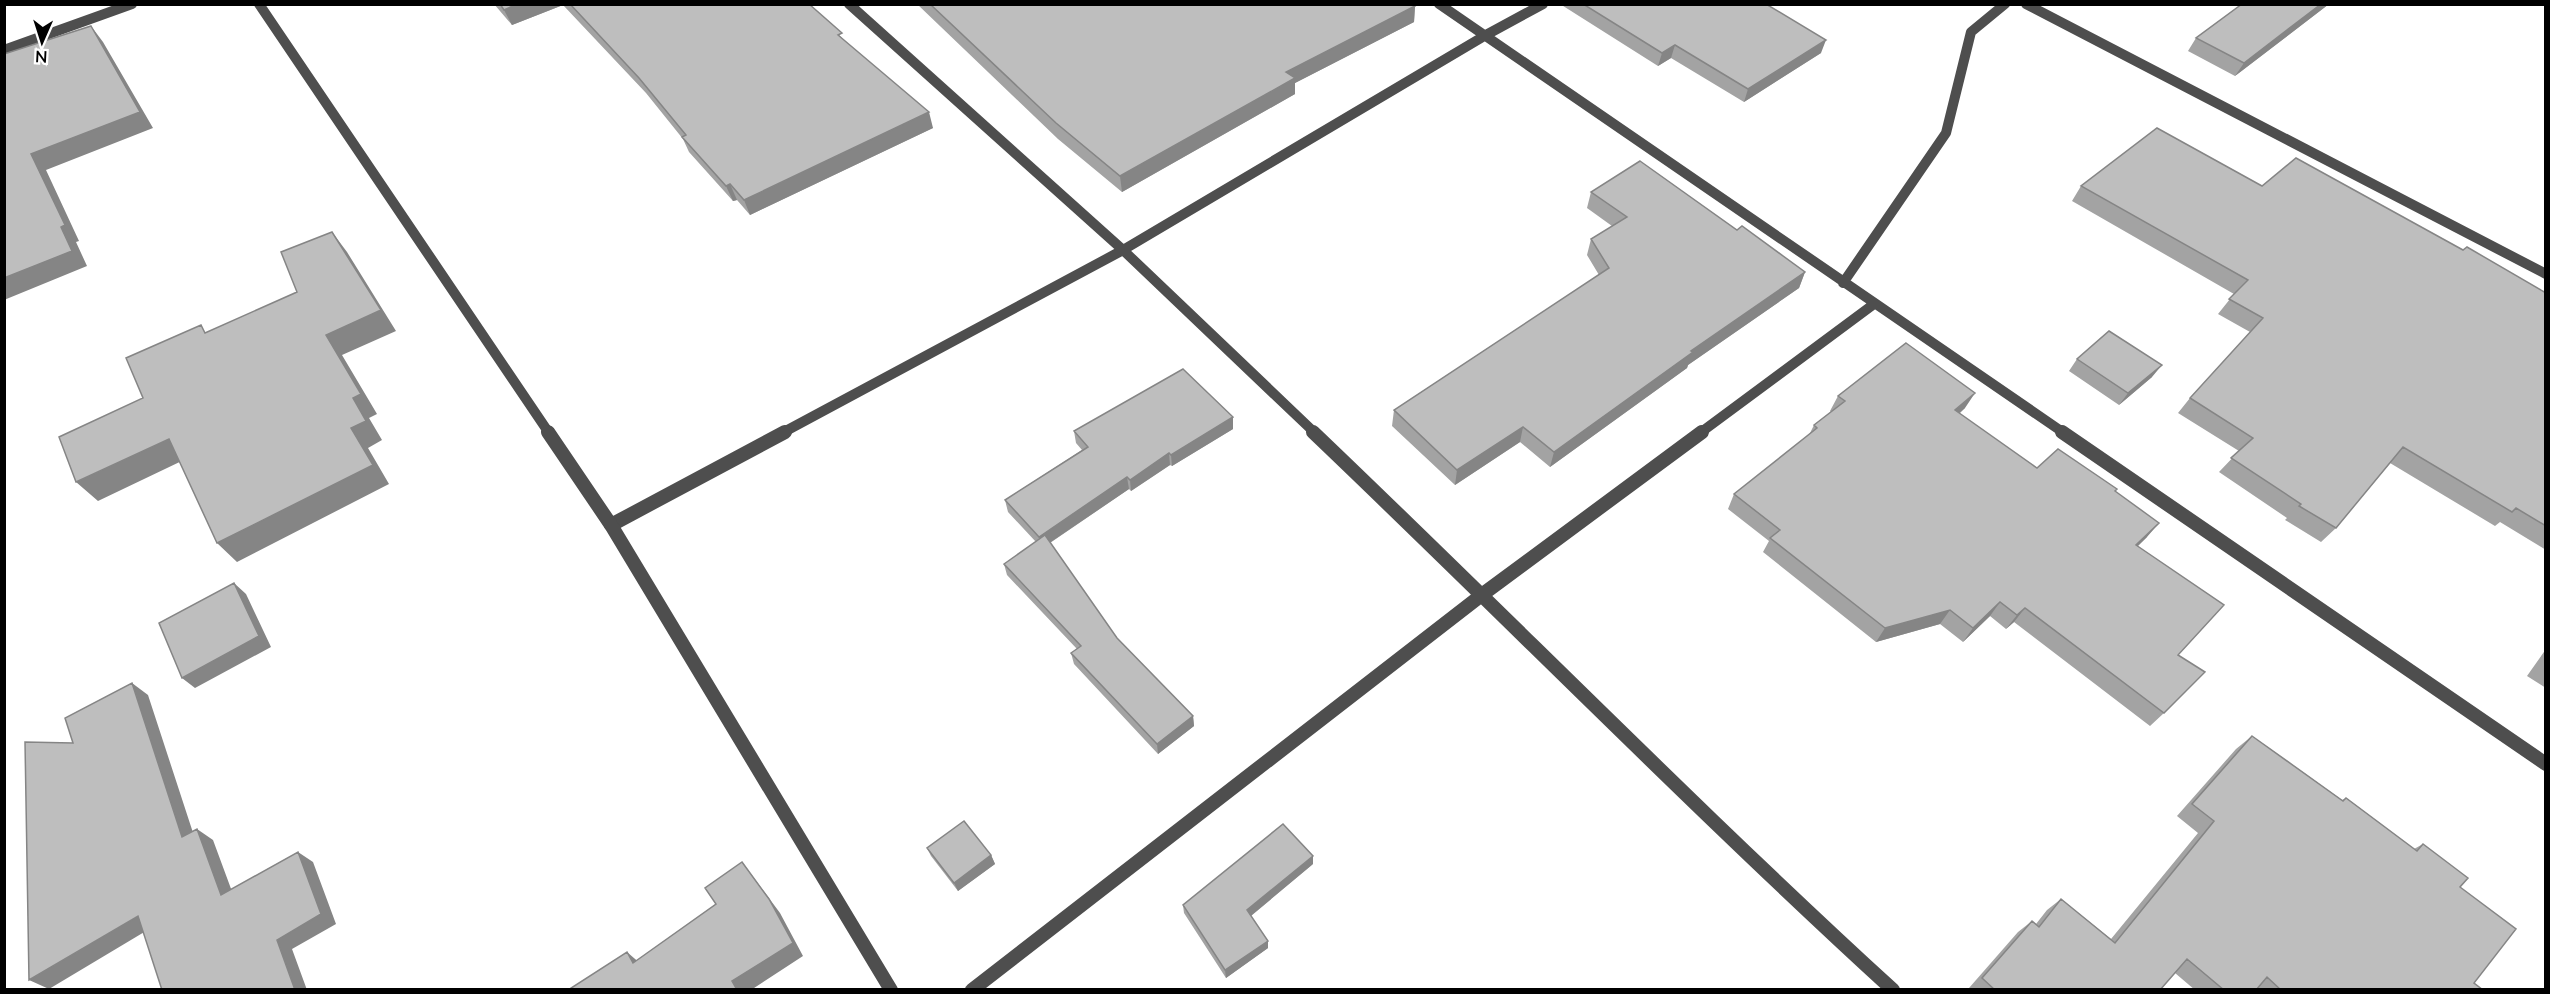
<svg xmlns="http://www.w3.org/2000/svg" width="2550" height="994" font-family="Lato,sans-serif">
<style>
.lines{fill:none;stroke-linecap:round;stroke-linejoin:round}
.minor-far1{stroke:#4e4e4e;stroke-width:10}
.minor{stroke:#4e4e4e;stroke-width:14}
.tertiary-far1{stroke:#4e4e4e;stroke-width:10}
.tertiary{stroke:#4e4e4e;stroke-width:14}
.wall{fill:#a3a3a3}
.shaded-wall{fill:#858585}
.building{fill:#bebebe;stroke:#858585;stroke-width:1.5}
</style>
<rect width="100%" height="100%" fill="#fff"/>
<g class="lines">
<path class="minor-far1" d="M849 4 1123 250 1315 433
M1439 4 2064 433
M2026 4 2546 274
M4 50 132 4
M1843 283 1946 133 1971 32 2005 4
M782 433 1123 250 1486 35 1543 4
M1700 433 1874 304"/>
<path class="minor" d="M1313 432C1507 617 1695 809 1893 990
M2062 432 2546 764
M611 525 785 432
M972 990 1483 594 1702 432"/>
<path class="tertiary-far1" d="M259 4 549 433"/>
<path class="tertiary" d="M548 432 611 525 891 990"/>
</g>
<path class="wall" d="M494 4H809L844 40 933 128 750 215 737 200 733 201 689 152 683 139 646 93 563 5 512 25Z
M917 4H1413L1415 6 1414 22 1295 83V94L1122 192 1058 139Z
M1560 4H1771L1769 6 1821 53 1744 102 1671 58 1658 66Z
M2242 4H2329L2235 76 2188 51 2196 38Z
M2081 186H2262L2463 250 2546 293V550L2500 522 2495 526 2390 463 2336 528 2321 542 2285 520 2287 518 2219 472 2239 451 2178 413 2190 398 2250 332 2218 314 2234 294 2072 201Z
M1591 192 1737 230 1805 272 1799 288 1688 365 1687 368 1550 467 1520 442 1455 485 1392 426 1394 410 1599 275 1587 255 1591 239 1612 226 1587 208Z
M2077 359 2152 377 2119 405 2069 371Z
M1838 396 1965 408 1959 414 2037 468 2115 491 2147 537 2138 546 2178 655 2164 713 2150 726 2014 622 2006 629 1990 616 1963 642 1940 624 1876 642 1763 552 1769 541 1728 509 1734 494 1809 435 1814 425 1831 412 1830 411Z
M1233 429 1172 466 1170 465 1131 491 1129 489 1050 543 1117 638 1193 716 1194 726 1158 754 1074 664 1071 653 1077 649 1007 575 1004 564 1036 542 1008 512 1005 500 1082 450 1076 443 1074 431Z
M2546 649V688L2527 676Z
M2252 736 2342 800 2346 798 2414 849 2423 844 2460 887 2474 983 2483 990H2195L2175 973 2160 990H1970L1969 988 2018 932 2032 921 2036 924 2047 910 2061 899 2111 939 2198 833 2177 816 2236 749Z
M927 848 991 855 995 864 958 891 931 856Z
M1313 864 1251 916 1268 941V948L1226 978 1184 913 1183 905Z"/>
<path class="shaded-wall" d="M517 4 563 5 512 25 504 10Z
M2321 4H2329L2235 76 2244 63Z
M1415 6 1414 22 1295 83V94L1122 192 1120 176 1286 72Z
M91 26 103 42 153 128 46 170 79 241 76 242 87 266 4 300V278L61 227 31 154Z
M1826 40 1821 53 1744 102 1748 89Z
M1675 45 1671 58 1658 66 1662 53Z
M929 112 933 128 750 215 744 200Z
M730 184 737 200 733 201 726 186Z
M332 232 347 252 396 331 342 355 377 414 369 418 382 440 368 448 389 484 237 562 217 543 351 428 353 398 326 335Z
M1805 272 1799 288 1688 365 1687 368 1550 467 1554 452 1691 351Z
M2162 365 2152 377 2119 405 2128 393Z
M1975 393 1965 408 1945 425 1955 410Z
M1233 417V429L1172 466 1171 455Z
M1523 427 1520 442 1455 485 1457 470Z
M169 439 188 458 98 501 76 482Z
M1169 453 1170 465 1131 491 1130 480Z
M1127 477 1129 489 1042 548 1039 537Z
M2159 523 2147 537 2124 559 2136 545Z
M234 583 246 594 271 647 195 688 182 678Z
M2000 602 1990 616 1963 642 1973 628Z
M2025 608 2014 622 2006 629 2017 615Z
M1950 610 1940 624 1876 642 1885 628Z
M132 683 148 695 198 848 182 837Z
M1193 716 1194 726 1158 754 1157 744Z
M197 829 213 840 237 905 221 895Z
M298 852 313 862 336 924 292 949 307 990H295L277 940Z
M991 855 995 864 958 891 954 883Z
M1313 856V864L1247 919V910Z
M742 862 780 913 803 956 751 990H737L732 981Z
M138 916 156 925 49 989 29 980Z
M1268 941V948L1226 978 1225 970Z
M627 952 642 965 633 963Z"/>
<path class="building" d="M500 4H517L504 10Z
M570 4H809L842 33 838 35 929 112 744 200 730 184 726 186 682 137 686 135 639 78Z
M930 4H1413L1415 6 1286 72 1295 78 1120 176 1056 123Z
M1583 4H1766L1826 40 1748 89 1675 45 1662 53Z
M2242 4H2321L2244 63 2196 38Z
M91 26 140 112 31 154 65 225 61 227 72 251 4 278V54Z
M2157 128 2262 186 2296 158 2463 250 2467 247 2546 293V526L2516 508 2512 512 2403 447 2336 528 2299 506 2301 504 2231 458 2253 438 2190 398 2263 318 2229 299 2248 280 2081 186Z
M1640 161 1737 230 1742 226 1805 272 1691 351 1693 352 1554 452 1523 427 1457 470 1394 410 1609 268 1591 239 1627 217 1591 192Z
M332 232 381 310 326 335 361 394 353 398 366 421 351 428 373 465 217 543 169 439 76 482 59 437 143 398 126 358 201 325 205 333 297 292 281 252Z
M2109 331 2162 365 2128 393 2077 359Z
M1906 343 1975 393 1955 410 2037 468 2058 449 2117 489 2115 491 2159 523 2136 545 2224 605 2178 655 2205 672 2164 713 2025 608 2017 615 2000 602 1973 628 1950 610 1885 628 1770 538 1780 530 1734 494 1817 428 1814 425 1845 401 1838 396Z
M1183 369 1233 417 1171 455 1169 453 1130 480 1127 477 1039 537 1005 500 1088 447 1074 431Z
M1045 535 1117 638 1193 716 1157 744 1071 653 1081 646 1004 564Z
M234 583 259 636 182 678 159 623Z
M132 683 182 837 197 829 221 895 298 852 321 914 277 940 295 990H162L138 916 29 980 25 742 73 743 65 718Z
M2252 736 2343 801 2346 798 2417 851 2423 844 2468 878 2460 887 2516 929 2474 983 2483 990H2281L2267 977 2256 990H2224L2187 959 2160 990H1995L1982 978 2032 921 2039 927 2061 899 2115 943 2214 821 2192 804Z
M964 821 991 855 954 883 927 848Z
M1283 824 1313 856 1247 910 1268 941 1225 970 1183 905Z
M742 862 769 899 793 943 732 981 737 990H568L627 952 633 963 716 904 705 888Z"/>
<rect width="2550" height="994" fill="none" stroke="#000000" stroke-width="12"/>
<g transform="translate(42 42) rotate(183)" stroke="#ffffff" stroke-width="4.5" paint-order="stroke">
<path d="M0-4.5L10 22L0 15L-10 22Z" fill="#000000"/>
<text y="-9" font-size="16" font-weight="bold" text-anchor="middle" fill="#000000">N</text>
</g>
</svg>
